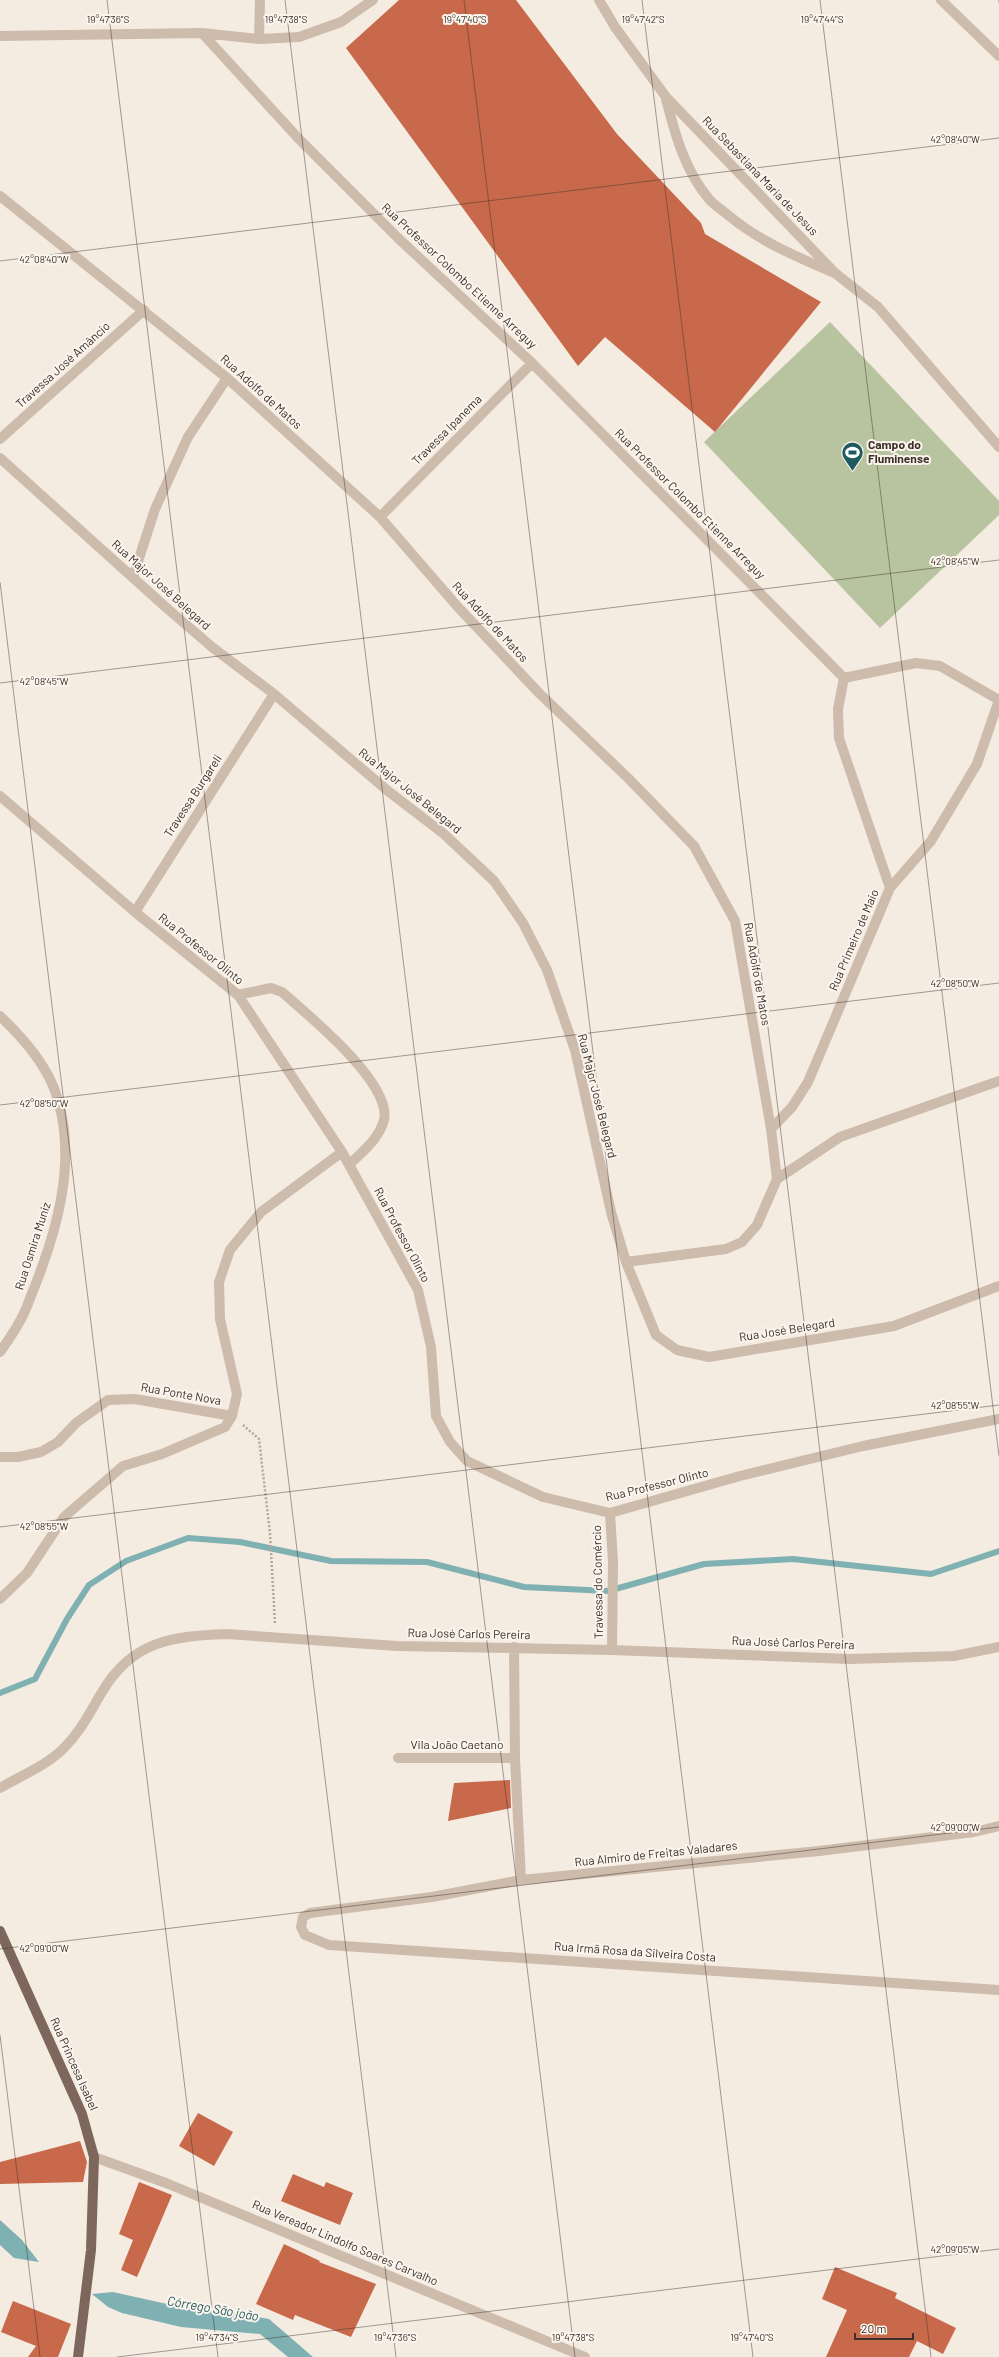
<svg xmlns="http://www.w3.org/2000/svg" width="999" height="2357" font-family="Barlow,sans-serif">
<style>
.green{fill:#b8c4a0}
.water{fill:#7fb0b2}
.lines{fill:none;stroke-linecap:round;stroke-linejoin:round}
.stream{stroke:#7fb0b2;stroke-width:6}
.building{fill:#c8694b}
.path{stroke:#b9a596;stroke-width:2.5;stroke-dasharray:2 2;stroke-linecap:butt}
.minor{stroke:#cdbbac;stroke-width:10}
.major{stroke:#7d675c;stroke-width:10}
.ticks{fill:none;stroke:#3b302b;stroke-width:1;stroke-opacity:0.45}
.labels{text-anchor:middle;stroke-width:4;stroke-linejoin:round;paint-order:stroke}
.street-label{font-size:12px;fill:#3b302b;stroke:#fbf5ee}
.poi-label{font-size:12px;font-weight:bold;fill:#3b302b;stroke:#fbf5ee;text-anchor:start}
.water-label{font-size:13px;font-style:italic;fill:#1f5a5e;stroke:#fbf5ee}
.ticks-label{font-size:10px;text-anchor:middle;fill:#3b302b;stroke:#fbf5ee;stroke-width:4;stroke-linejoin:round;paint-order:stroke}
</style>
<rect width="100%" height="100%" fill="#f4ebe1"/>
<path class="green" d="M830 322 999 501V515L880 628 704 442Z"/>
<path class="water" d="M0 2220 22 2240 39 2262 14 2258 0 2245Z
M113 2292 194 2310 232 2312 269 2319 313 2357H288L260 2334 181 2327 122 2313 108 2307 92 2294Z"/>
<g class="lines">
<path class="stream" d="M0 1693 35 1679 67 1619 89 1585 126 1561 188 1538 240 1542 331 1561 427 1562 524 1587 608 1591 704 1564 793 1559 931 1574 999 1551"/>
</g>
<path class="building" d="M399 0H516L617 134 701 223 705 234 821 302 715 432 605 337 578 366 346 48Z
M510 1780 511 1808 448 1821 454 1783Z
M198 2113 233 2132 214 2166 179 2146Z
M80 2141 87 2162 83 2182 0 2184V2162Z
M293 2174 324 2187 326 2182 353 2193 340 2225 281 2201Z
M139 2182 172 2195 137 2277 121 2270 133 2240 119 2234Z
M284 2244 320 2261 319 2262 376 2284 351 2337 295 2315 293 2320 256 2304Z
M835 2267 897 2293 895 2298 956 2328 943 2354 917 2341 909 2357H826L847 2310 822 2299Z
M13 2301 71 2324 58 2357H28L36 2346 1 2332Z"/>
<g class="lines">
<path class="path" d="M243 1425 259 1439 270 1533 275 1624"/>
<path class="minor" d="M599 0 615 27 666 97 835 273 878 307 999 447
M941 0 999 56
M202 33 298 138 398 238 532 363 844 678
M0 36 202 33 259 39 299 37 341 22 373 0
M259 39 260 0
M666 99C675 134 685 171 709 199 714 205 722 210 728 215 759 241 795 256 832 272
M0 196 227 378 380 517 457 606 539 693 628 778 694 846 735 921 771 1129 777 1179 757 1225 742 1242 726 1249 626 1262
M0 439 144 310
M0 458 170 611 212 647 274 694 388 791 444 834 494 881 523 923 547 970 575 1050 611 1212 626 1262 656 1335 677 1350 709 1357 894 1326 999 1286
M380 517 532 363
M133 577 155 509 188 437 227 378
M844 678 838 709 839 738 890 888
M844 678 916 663 940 666 999 700
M0 796 135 912 238 995 342 1152 418 1290 431 1347 436 1416 450 1442 467 1461 543 1497 610 1513 740 1476 863 1446 999 1419
M135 912 274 694
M238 995 271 988 282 992C308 1015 392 1083 384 1120 379 1139 362 1152 349 1165
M0 1016C24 1039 49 1067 58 1100 76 1162 58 1227 35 1286 30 1297 27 1309 21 1319 15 1331 7 1342 0 1352
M771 1129 792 1107 808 1082 890 888 931 841 977 764 999 700
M777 1179 840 1137 999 1081
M0 1457H18L41 1452 58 1442 76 1423 108 1400 135 1399 232 1416
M610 1513 613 1562 612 1650
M0 1599 27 1573 64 1517 123 1466 162 1454 225 1427 232 1416 237 1394 220 1319 219 1282 230 1250 261 1212 342 1152
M514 1647 515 1758 521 1880
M398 1758H515
M0 1788C22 1775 46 1766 64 1748 81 1731 90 1712 102 1692 132 1641 172 1636 227 1634L397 1646 612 1650 850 1659 954 1656 999 1647
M999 1826 974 1832 819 1851 521 1880 432 1897 310 1913 303 1917 301 1927 305 1935 329 1945 999 1990
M94 2157 166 2183 585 2357"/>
<path class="major" d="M0 1931 82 2114 94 2157 91 2250 78 2357"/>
</g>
<path class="ticks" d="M107 0 396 2357M285 0 575 2357M464 0 753 2357M642 0 931 2357M820 0 999 1456M999 0V3M0 261 999 138M0 582 218 2357M0 683 999 560M0 1105 999 983M0 1527 999 1405M0 1949 999 1827M0 2035 40 2357M117 2357 999 2249"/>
<defs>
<symbol id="stadium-pin" viewBox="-11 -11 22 30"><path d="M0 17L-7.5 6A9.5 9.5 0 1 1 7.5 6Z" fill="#1f5a5e" stroke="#fbf5ee"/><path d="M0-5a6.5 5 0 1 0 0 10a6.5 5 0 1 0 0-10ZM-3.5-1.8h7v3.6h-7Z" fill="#fff"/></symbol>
</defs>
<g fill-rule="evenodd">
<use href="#stadium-pin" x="840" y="440" width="25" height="34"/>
</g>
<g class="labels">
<g class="street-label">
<text transform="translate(760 176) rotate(46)" y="4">Rua Sebastiana Maria de Jesus</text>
<text transform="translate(459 276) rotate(43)" y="4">Rua Professor Colombo Etienne Arreguy</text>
<text transform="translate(63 365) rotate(-42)" y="4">Travessa José Amâncio</text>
<text transform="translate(261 392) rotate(42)" y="4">Rua Adolfo de Matos</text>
<text transform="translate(447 430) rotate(-45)" y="4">Travessa Ipanema</text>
<text transform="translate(690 504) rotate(45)" y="4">Rua Professor Colombo Etienne Arreguy</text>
<text transform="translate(161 585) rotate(42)" y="4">Rua Major José Belegard</text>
<text transform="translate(490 622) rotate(47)" y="4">Rua Adolfo de Matos</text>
<text transform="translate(410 791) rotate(39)" y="4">Rua Major José Belegard</text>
<text transform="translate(193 796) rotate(-57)" y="4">Travessa Burgareli</text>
<text transform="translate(854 940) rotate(-67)" y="4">Rua Primeiro de Maio</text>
<text transform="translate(201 949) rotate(39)" y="4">Rua Professor Olinto</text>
<text transform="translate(757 974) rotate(80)" y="4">Rua Adolfo de Matos</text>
<text transform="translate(597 1096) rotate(76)" y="4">Rua Major José Belegard</text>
<text transform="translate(402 1235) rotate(62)" y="4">Rua Professor Olinto</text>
<text transform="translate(33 1246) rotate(-72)" y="4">Rua Osmira Muniz</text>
<text transform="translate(787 1330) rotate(-9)" y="4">Rua José Belegard</text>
<text transform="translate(181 1394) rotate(10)" y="4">Rua Ponte Nova</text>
<text transform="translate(657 1485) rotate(-14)" y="4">Rua Professor Olinto</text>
<text transform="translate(598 1582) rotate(-91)" y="4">Travessa do Comércio</text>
<text transform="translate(469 1634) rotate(1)" y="4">Rua José Carlos Pereira</text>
<text transform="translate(793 1643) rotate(2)" y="4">Rua José Carlos Pereira</text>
<text x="457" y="1749">Vila João Caetano</text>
<text transform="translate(656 1854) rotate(-6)" y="4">Rua Almiro de Freitas Valadares</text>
<text transform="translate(635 1952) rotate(4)" y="4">Rua Irmã Rosa da Silveira Costa</text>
<text transform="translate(74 2064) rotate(66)" y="4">Rua Princesa Isabel</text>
<text transform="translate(345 2243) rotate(23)" y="4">Rua Vereador Lindolfo Soares Carvalho</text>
</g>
<g class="poi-label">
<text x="868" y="449">Campo do<tspan x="868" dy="14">Fluminense</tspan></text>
</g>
<g class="water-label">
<text transform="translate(213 2308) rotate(10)" y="5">Córrego São joão</text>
</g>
</g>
<g class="ticks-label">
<text x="108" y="23">19°47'36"S</text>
<text x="286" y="23">19°47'38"S</text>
<text x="465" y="23">19°47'40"S</text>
<text x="643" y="23">19°47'42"S</text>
<text x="822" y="23">19°47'44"S</text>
<text x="955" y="143">42°08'40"W</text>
<text x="44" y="263">42°08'40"W</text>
<text x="955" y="565">42°08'45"W</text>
<text x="44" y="685">42°08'45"W</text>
<text x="955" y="987">42°08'50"W</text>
<text x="44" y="1107">42°08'50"W</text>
<text x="955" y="1409">42°08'55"W</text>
<text x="44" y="1530">42°08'55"W</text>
<text x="955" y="1831">42°09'00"W</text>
<text x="44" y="1952">42°09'00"W</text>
<text x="955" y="2253">42°09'05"W</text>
<text x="217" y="2341">19°47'34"S</text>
<text x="395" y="2341">19°47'36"S</text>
<text x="573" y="2341">19°47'38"S</text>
<text x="752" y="2341">19°47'40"S</text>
</g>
<path d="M855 2333v6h58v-6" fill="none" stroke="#3b302b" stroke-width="2"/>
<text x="861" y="2333" font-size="12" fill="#3b302b" stroke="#fbf5ee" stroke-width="3" paint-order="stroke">20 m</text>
</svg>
